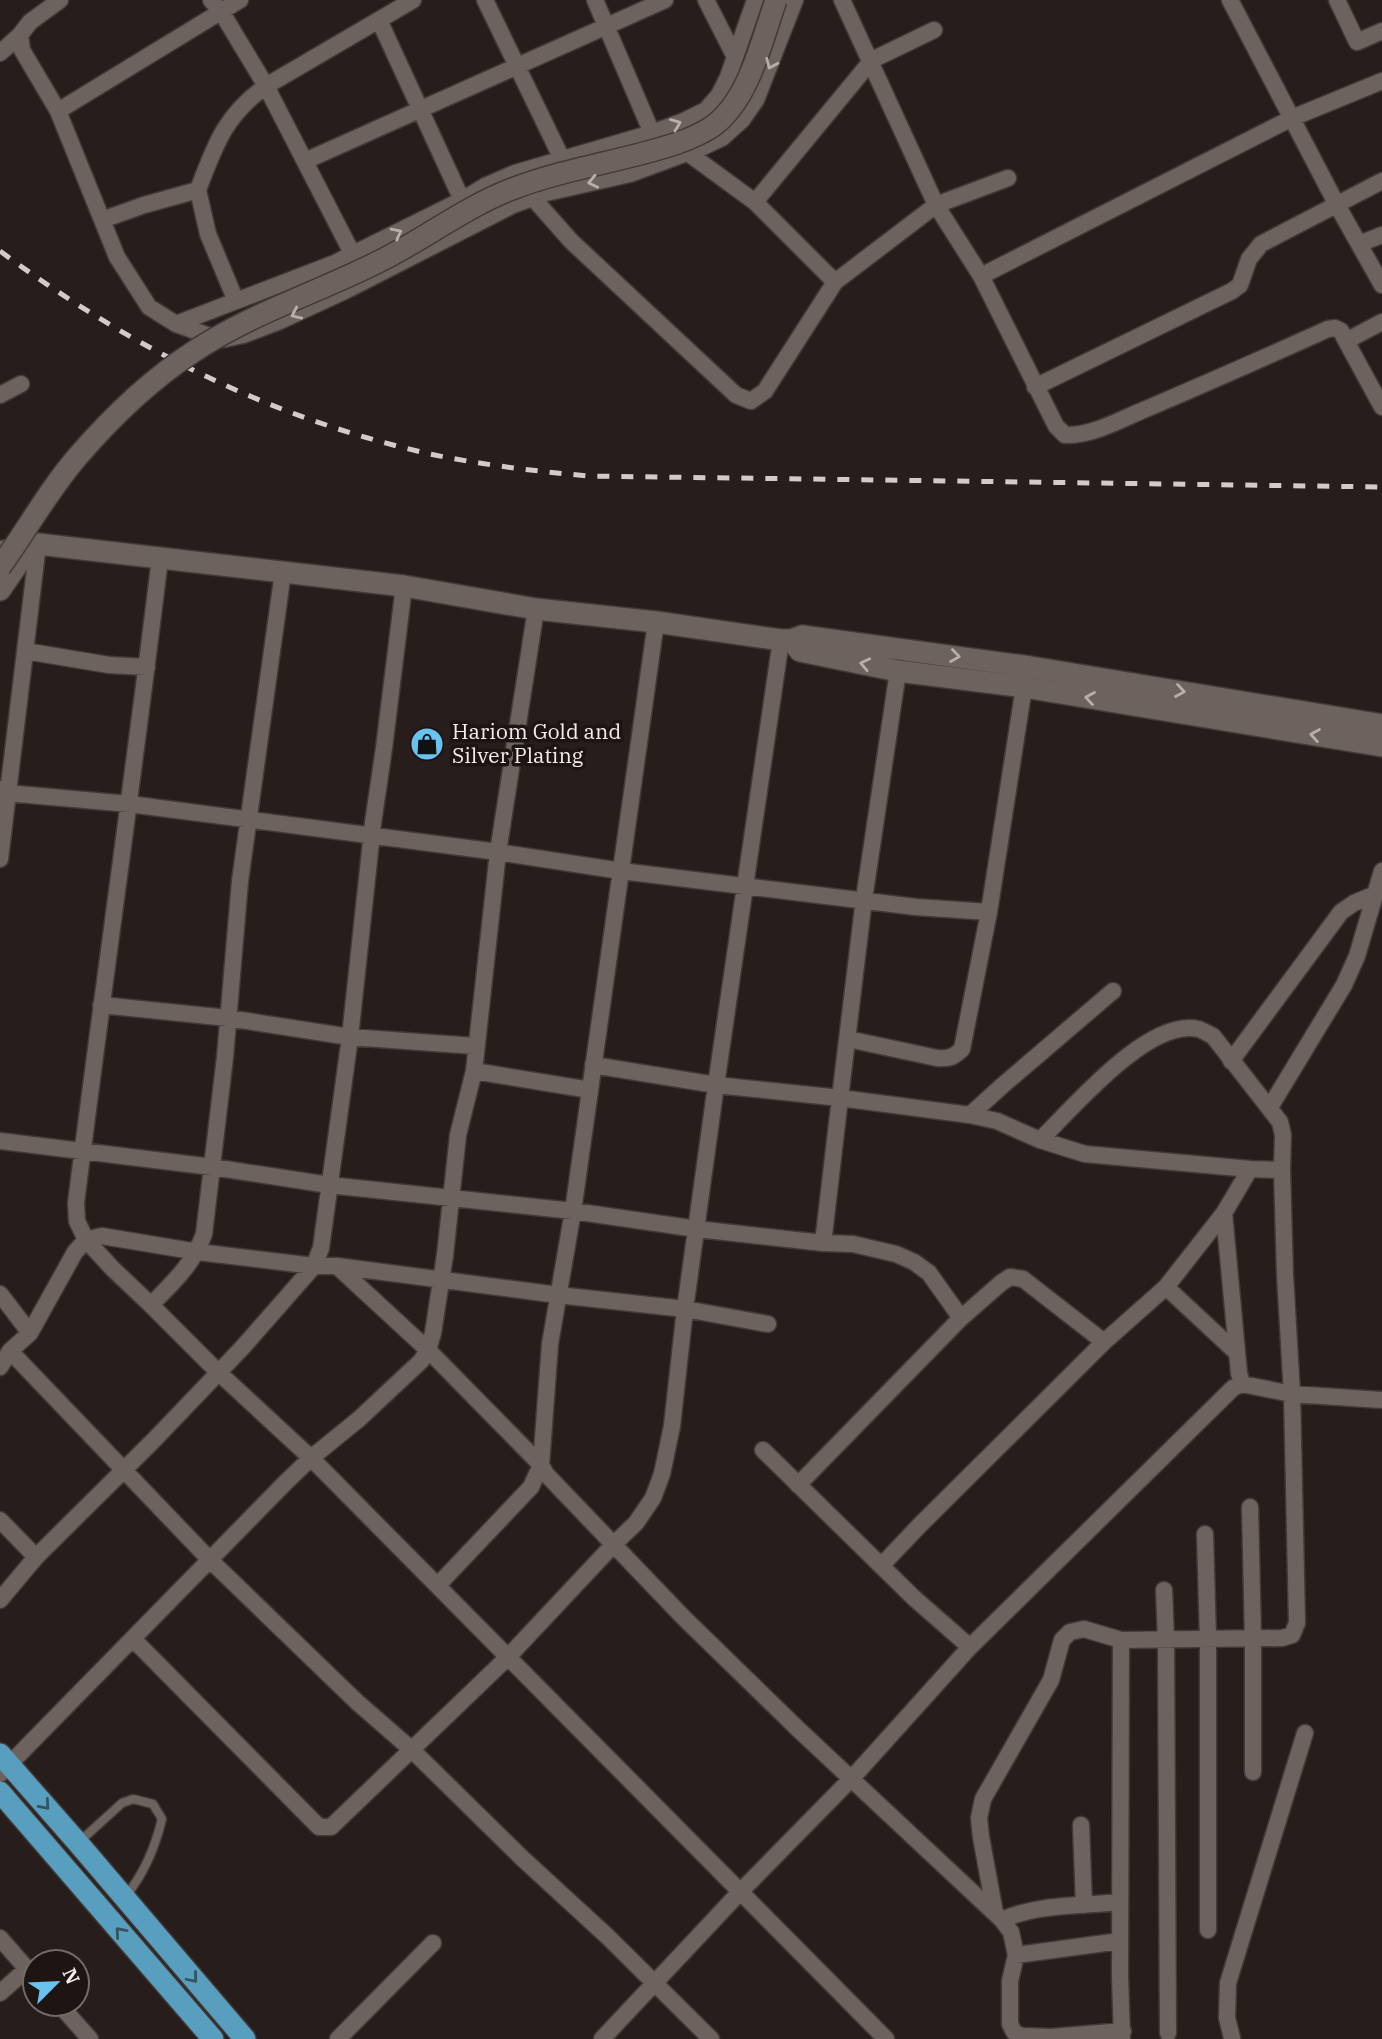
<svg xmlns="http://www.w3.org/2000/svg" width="1382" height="2039" font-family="'IBM Plex Serif',serif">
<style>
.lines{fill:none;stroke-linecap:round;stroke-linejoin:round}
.lane-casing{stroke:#423a38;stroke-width:11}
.street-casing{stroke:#423a38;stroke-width:19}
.secondary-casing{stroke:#423a38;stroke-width:24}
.primary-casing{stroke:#423a38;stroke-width:24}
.lane{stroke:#6e625f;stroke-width:8}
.street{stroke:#6e625f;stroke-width:16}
.secondary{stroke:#6e625f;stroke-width:21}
.primary{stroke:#589ebf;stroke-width:21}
.rail{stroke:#d3cbc9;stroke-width:5;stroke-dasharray:12 12;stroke-linecap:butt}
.secondary-bridge-casing{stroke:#423a38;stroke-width:24;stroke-linecap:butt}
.secondary-bridge{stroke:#6e625f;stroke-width:21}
.oneway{stroke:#b8aeac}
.oneway2{stroke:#385260}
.labels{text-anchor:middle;stroke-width:7;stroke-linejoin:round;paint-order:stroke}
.poi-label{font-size:21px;fill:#f4edeb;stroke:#1e1412;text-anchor:start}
</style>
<rect width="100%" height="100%" fill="#271d1b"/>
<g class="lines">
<defs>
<path id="lane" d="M78 1843 122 1803 133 1799 153 1804 162 1819C155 1848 144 1874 125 1897"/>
<path id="street" d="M211 0 222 13 266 86 353 255
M240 0 58 111 117 257 149 307 176 324 215 338 225 339 243 335 280 321 347 290 513 205 546 193 630 174 703 147 722 138 742 120 756 100 795 0
M485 0 562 159
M595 0 652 133
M706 0 734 55
M842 0 936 205 981 276 1056 426 1065 435C1093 436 1121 419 1146 409 1207 383 1268 356 1328 329L1335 328 1341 331 1346 341 1382 322
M1230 0 1337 205 1382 285
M1337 0 1357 42 1382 31
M379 20 462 200
M934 30 872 60 755 202 835 282 936 205 1008 178
M0 53 20 35
M58 111 22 50 20 35 30 22 60 0
M688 153 755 202
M305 161 665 0
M198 190 208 234 236 301
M533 198 571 241 736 395 751 401 765 391 835 282
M102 220 144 205 198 190C215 145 225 115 266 86L413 0
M1359 244 1382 235
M981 276 1292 118 1382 81
M176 324 335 263 462 200 485 186 515 173 652 133 684 121 706 110 719 95 728 77 755 0
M1346 341 1382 407
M1035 387 1232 291 1240 285 1249 259 1261 244 1382 181
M0 395 21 384
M160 558C134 774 103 988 76 1203L77 1221 86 1240 113 1269 151 1305 218 1372 311 1458 886 2039
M25 651 109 665 147 667
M0 789 7 793 129 804 498 852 621 871 916 907 989 912
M0 859 38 544
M101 1005 228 1018 350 1037 475 1046
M848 1039 937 1058C949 1059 954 1057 962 1049L989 912 1024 687
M1231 1061 1341 912 1354 903 1376 894
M593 1065 716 1085 840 1098 864 899 898 671
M474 1071 590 1090
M1270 1107 1344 985 1357 956 1382 871
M970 1115 1003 1085 1113 991
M0 1141 212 1167 329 1185 573 1211 697 1229 823 1243 853 1244 896 1254 914 1262 929 1273 961 1318
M1224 1213 1239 1373 1242 1384
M823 1243 840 1098 970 1115 997 1121 1040 1140 1085 1154 1250 1169 1282 1170
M337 1266 428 1350 541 1465 546 1474 683 1617 798 1729 1002 1920 1011 1932 1016 1955 1010 1981V2024L1014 2032 1021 2036 1051 2037 1123 2031
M1166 1287 1237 1353
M0 1294 30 1333
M151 1305C173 1282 193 1265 204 1234L225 1057 240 881 283 572
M10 1351 210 1560 357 1702 412 1750 522 1858 608 1937 711 2039
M0 1367 10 1351 30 1333 75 1252 86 1240 102 1236 198 1252 314 1266H337L558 1295 685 1309 768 1324
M798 1485 961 1318 1001 1283 1010 1277 1023 1279 1104 1342
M1250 1507 1253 1639V1772
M0 1520 36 1557
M1205 1534 1208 1639V1930
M881 1566 919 1526 1104 1342 1166 1287 1224 1213 1250 1169
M438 1585 531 1487 541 1465 550 1344 573 1211 656 622
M1164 1590 1166 1639 1168 2033
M0 1600 36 1557 153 1441 242 1348 314 1266 321 1248 350 1037 373 823 384 748 404 586
M133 1639 319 1827H331L508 1657 614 1544 636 1523 653 1498 662 1474 672 1426 685 1309 716 1085 781 640
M1121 1640 1120 1976 1122 2039
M970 1647 1233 1388 1242 1384 1292 1394 1382 1400
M0 1774 286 1482 311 1458 359 1419 421 1361 428 1350 433 1333 445 1255 458 1135 474 1071 498 852 536 609
M1081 1825 1084 1905
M995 1913 981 1837 979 1818 983 1799 1051 1680 1062 1640 1070 1632 1084 1629 1121 1640 1282 1638 1292 1635 1297 1623 1292 1394 1285 1275 1282 1170 1283 1135 1280 1122 1213 1036C1208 1034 1203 1030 1198 1029 1148 1018 1073 1108 1040 1140
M1002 1920C1036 1904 1083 1906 1120 1902
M0 1938 35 1978
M1016 1955 1120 1941
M0 1993 27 1969
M59 2004 90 2039
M1232 2038 1227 2018 1228 1983 1305 1733
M338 2039 433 1943
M602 2039 740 1892 852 1778 970 1647 914 1598 763 1450"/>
<path id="secondary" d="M0 552 38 544 404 586 536 609 656 622 781 640H791L802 636 1031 667 1382 725
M0 590 31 545
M791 640 800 651 898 671 1024 687 1382 746"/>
<path id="primary" d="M0 1754 78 1843 245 2039
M0 1792 213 2039"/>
</defs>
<use href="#lane" class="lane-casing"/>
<use href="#street" class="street-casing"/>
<use href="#secondary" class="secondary-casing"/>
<use href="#primary" class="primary-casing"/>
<use href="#lane" class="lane"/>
<use href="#street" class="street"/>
<use href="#secondary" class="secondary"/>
<use href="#primary" class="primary"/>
<path class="rail" d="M0 251C131 348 270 418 430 454 482 465 535 471 588 476L1382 487"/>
<defs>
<path id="secondary-bridge" d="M0 567C27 530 49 489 79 455 111 418 152 379 193 352 250 314 316 293 378 262 423 240 465 207 512 189 553 173 598 165 640 154 663 148 693 140 713 126 749 100 762 40 776 0"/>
</defs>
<use href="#secondary-bridge" class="secondary-bridge-casing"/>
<use href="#secondary-bridge" class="secondary-bridge"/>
</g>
<defs><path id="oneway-chevron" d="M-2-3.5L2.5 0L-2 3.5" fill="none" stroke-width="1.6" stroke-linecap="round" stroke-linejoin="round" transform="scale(1.75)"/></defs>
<g class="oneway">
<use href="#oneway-chevron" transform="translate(771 64) rotate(113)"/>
<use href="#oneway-chevron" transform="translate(676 124) rotate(-21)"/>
<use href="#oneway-chevron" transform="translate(593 182) rotate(167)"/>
<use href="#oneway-chevron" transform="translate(397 233) rotate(-27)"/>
<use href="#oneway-chevron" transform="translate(296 314) rotate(156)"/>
<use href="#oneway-chevron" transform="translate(955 656) rotate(8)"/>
<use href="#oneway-chevron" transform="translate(865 664) rotate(-168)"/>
<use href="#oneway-chevron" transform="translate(1180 691) rotate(9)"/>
<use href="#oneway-chevron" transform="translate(1090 698) rotate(-171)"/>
<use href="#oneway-chevron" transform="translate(1315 735) rotate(-170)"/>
</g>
<g class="oneway2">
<use href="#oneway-chevron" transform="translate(45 1805) rotate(49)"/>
<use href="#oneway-chevron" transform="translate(120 1932) rotate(-131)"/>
<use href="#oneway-chevron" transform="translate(193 1978) rotate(50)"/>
</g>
<defs>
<symbol id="shop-disc" viewBox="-11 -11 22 22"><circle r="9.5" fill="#69c3f1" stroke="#1e1412"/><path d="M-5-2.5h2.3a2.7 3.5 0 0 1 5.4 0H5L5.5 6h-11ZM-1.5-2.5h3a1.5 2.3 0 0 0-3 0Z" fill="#111"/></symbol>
</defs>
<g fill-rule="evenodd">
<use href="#shop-disc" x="408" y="725" width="38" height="38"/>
</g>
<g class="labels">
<g class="poi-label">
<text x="452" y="739">Hariom Gold and<tspan x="452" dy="24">Silver Plating</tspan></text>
</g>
</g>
<g transform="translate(56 1983) rotate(66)"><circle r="33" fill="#1e1412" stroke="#746b69" stroke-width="2"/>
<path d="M0-5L12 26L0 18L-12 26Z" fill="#69c3f1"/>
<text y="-10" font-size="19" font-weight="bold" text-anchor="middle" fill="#f4edeb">N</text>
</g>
</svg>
